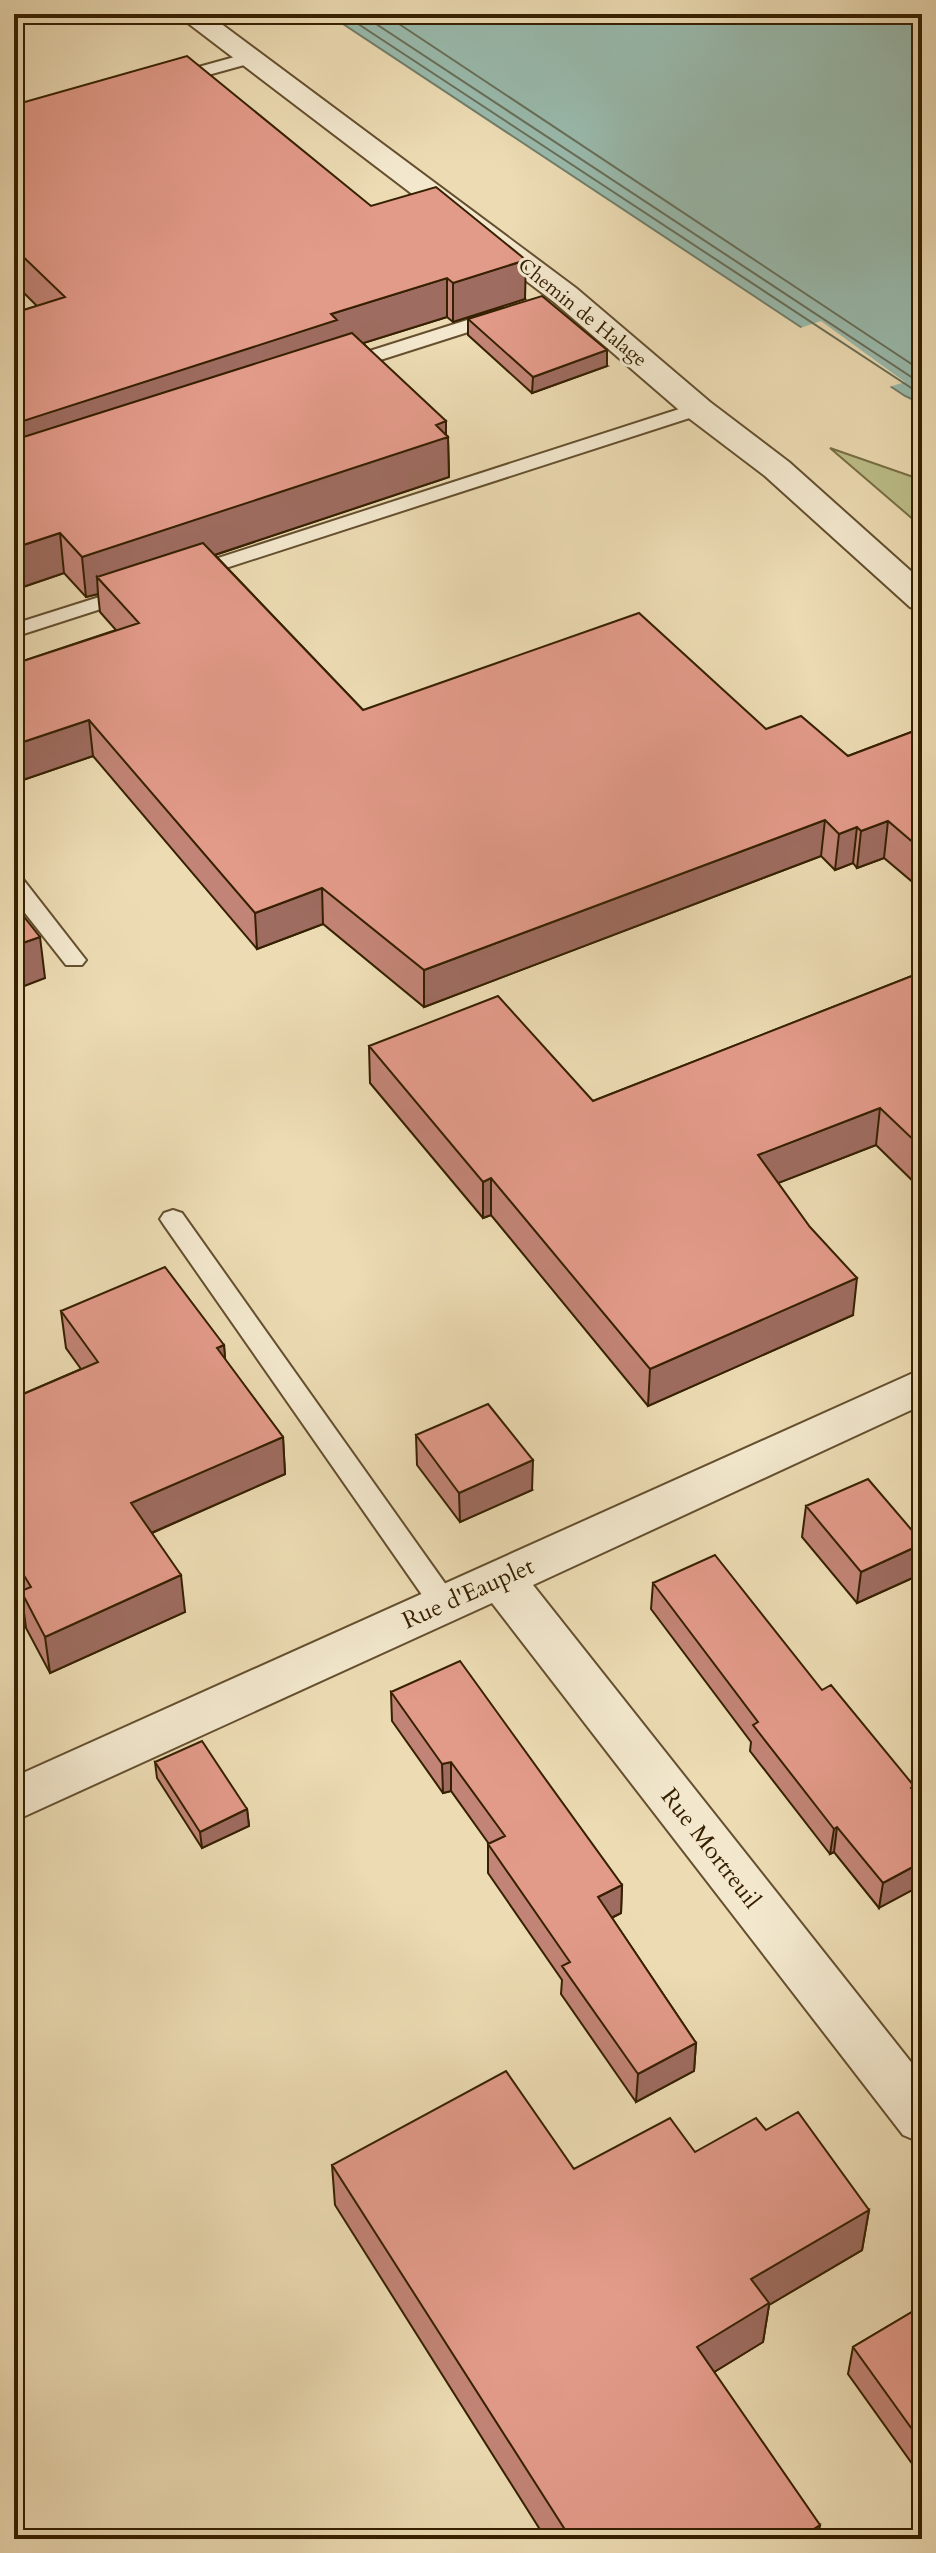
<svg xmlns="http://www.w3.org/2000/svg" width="936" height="2553" font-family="Cardo,serif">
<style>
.green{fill:#bcbe89;stroke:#796f45;stroke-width:2}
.water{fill:#99bbae;stroke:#717d69;stroke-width:2}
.pier{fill:#ecdbb3}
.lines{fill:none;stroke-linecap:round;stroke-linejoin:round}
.shore{stroke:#686e58;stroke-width:2}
.lane-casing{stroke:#644f2e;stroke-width:4}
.street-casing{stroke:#644f2e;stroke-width:4}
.lane{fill:#f3e8ce;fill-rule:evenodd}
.street{fill:#f3e8ce;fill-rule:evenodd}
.wall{fill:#c28476;stroke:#362001;stroke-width:2}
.shaded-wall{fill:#9e6c60;stroke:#362001;stroke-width:2}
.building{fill:#e29a89;stroke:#362001;stroke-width:2}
.labels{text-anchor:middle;stroke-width:6;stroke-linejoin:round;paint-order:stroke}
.far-street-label{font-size:20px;fill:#362001;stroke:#f3e8ce}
.street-label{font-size:24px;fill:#362001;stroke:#f3e8ce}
</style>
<rect width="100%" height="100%" fill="#ecdbb3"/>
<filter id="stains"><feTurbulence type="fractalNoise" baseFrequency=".0025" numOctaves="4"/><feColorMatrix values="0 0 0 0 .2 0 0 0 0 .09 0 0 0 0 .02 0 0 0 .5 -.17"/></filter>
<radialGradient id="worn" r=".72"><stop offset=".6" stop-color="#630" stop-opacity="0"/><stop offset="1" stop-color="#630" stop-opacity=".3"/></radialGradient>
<path class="green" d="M830 448 922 480V527Z"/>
<path class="water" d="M328 14H922V404L905 396Z"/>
<path class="pier" d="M821 321 905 382 886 388 797 329Z"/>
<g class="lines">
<path class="shore" d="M343 14 922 395
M361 14 922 384
M384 14 922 371"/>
<defs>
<path id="lane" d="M249 53 257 58 255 62 172 85 164 80 166 76Z
M502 309 509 311 511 315 509 319 352 369 345 371 335 365 338 361Z
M698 403 705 405 708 409 705 413 198 577 191 579 181 573 184 569Z
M131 587 141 593 138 597 14 637V624Z
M14 876 22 878 82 955 86 960 82 965H66L14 899Z
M173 1210 182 1213 454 1596 458 1604 454 1612 444 1615 434 1612 164 1225 160 1219 164 1213Z"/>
<path id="street" d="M176 14H208L576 288 710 402 789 462 922 581V611L910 607 765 476 686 416 554 302Z
M922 1369V1405L533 1585 922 2076V2143L903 2135 492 1603 14 1821V1777Z"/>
</defs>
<use href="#lane" class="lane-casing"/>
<use href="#street" class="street-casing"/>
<use href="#lane" class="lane"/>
<use href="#street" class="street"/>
</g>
<path class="wall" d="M14 105 371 206 525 299 453 322 447 317 363 343 448 437 449 477 215 555 363 710 766 729 848 756 922 728V890L884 858 857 868 853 863 835 870 821 856 424 1007 323 924 257 949 93 756 14 783V664L116 630 100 612 98 594 86 597 64 573 14 590V313L37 306 14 283Z
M468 319 607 366 532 393 468 335Z
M922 972V1190L876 1145 778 1183 853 1315 648 1406 491 1215 483 1218 370 1083 369 1046 593 1101Z
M61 1311 224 1345 225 1360 283 1437 285 1474 152 1533 185 1612 50 1673 26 1628 21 1589 14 1579V1398L81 1369 66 1348Z
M416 1435 532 1490 460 1522 417 1465Z
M806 1506 919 1575 857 1603 802 1537Z
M922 1582V1612L913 1602 916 1585Z
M653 1583 822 1690 914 1786 879 1908 834 1852 830 1854 750 1751 751 1742 651 1609Z
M391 1692 622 1885 621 1913 612 1918 696 2043 694 2071 636 2102 561 1994 562 1980 488 1873V1844H489L451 1791 443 1793 392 1721Z
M155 1762 247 1809 249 1826 202 1848 157 1778Z
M766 2130 869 2210 862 2250 769 2305 763 2342 714 2372 818 2539H546L335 2205 332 2165 574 2169 695 2152Z
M922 2306V2470L918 2472 848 2374 853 2347Z"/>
<path class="shaded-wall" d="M526 260 525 299 453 322V283Z
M447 278V317L338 351 14 465V424L331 314Z
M607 350V366L532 393 533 377Z
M446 421V438L448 437 449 477 109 590 97 577 98 594 86 597 82 557Z
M60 533 64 573 14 590V548Z
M89 720 93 756 14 783V745Z
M825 820 821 856 424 1007V970Z
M888 821 884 858 857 868 861 831Z
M857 827 853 863 835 870 839 834Z
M322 888 323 924 257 949 255 913Z
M40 937 45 978 14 990V946Z
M880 1108 876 1145 755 1192 758 1155Z
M491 1178V1215L483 1218V1182Z
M857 1278 853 1315 648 1406 650 1369Z
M224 1345 227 1382 217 1348Z
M283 1437 285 1474 135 1540 131 1503Z
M533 1460 532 1490 460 1522 459 1493Z
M922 1544 919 1575 857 1603 861 1572Z
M181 1575 185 1612 50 1673 45 1637Z
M451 1762V1791L443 1793 442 1764Z
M247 1809 249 1826 202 1848 200 1832Z
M837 1827 834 1852 830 1854 834 1829Z
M922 1862V1885L879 1908 883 1883Z
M622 1885 621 1913 597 1925 598 1897Z
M696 2043 694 2071 636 2102 638 2074Z
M869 2210 862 2250 769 2305 763 2342 693 2385 697 2347 751 2279Z
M922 2455V2470L918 2472Z
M820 2525 818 2539H798Z"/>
<path class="building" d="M187 56 371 206 436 187 526 260 453 283 447 278 331 314 337 320 14 424V313L65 297 14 248V105Z
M542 296 607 350 533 377 468 319Z
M352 333 446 421 436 425 448 437 82 557 60 533 14 548V440Z
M203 543 363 710 639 613 766 729 801 716 848 756 922 728V850L888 821 861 831 857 827 839 834 825 820 424 970 322 888 255 913 89 720 14 745V664L139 623 97 577Z
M14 904 40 937 14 946Z
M922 972V1148L880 1108 758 1155 810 1227 857 1278 650 1369 491 1178 483 1182 369 1046 498 996 593 1101Z
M165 1267 224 1345 217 1348 283 1437 131 1503 181 1575 45 1637 21 1591 31 1587 17 1564 21 1562 14 1551V1398L98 1362 61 1311Z
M488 1404 533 1460 459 1493 416 1435Z
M868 1479 922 1542V1544L861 1572 806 1506Z
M715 1555 822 1690 831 1685 914 1786 911 1788 922 1803V1862L883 1883 837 1827 834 1829 753 1725 758 1722 653 1583Z
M922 1582V1592L916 1585Z
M460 1661 622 1885 598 1897 696 2043 638 2074 562 1966 570 1962 488 1844 505 1836 451 1762 442 1764 391 1692Z
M202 1741 247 1809 200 1832 155 1762Z
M506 2071 574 2169 670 2118 695 2152 756 2118 766 2130 798 2112 869 2210 751 2279 769 2303 697 2347 820 2525 798 2539H571L332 2165Z
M922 2306V2443L853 2347Z"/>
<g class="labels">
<g class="far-street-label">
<text transform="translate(583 312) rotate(39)" y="7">Chemin de Halage</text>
</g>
<g class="street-label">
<text transform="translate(468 1593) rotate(-24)" y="8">Rue d'Eauplet</text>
<text transform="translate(711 1848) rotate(52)" y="8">Rue Mortreuil</text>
</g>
</g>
<rect width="936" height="2553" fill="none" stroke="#ecdbb3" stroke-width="48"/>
<rect x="16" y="16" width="904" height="2521" fill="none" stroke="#362001" stroke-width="4"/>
<rect x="24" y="24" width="888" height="2505" fill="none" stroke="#362001" stroke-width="2"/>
<rect width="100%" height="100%" filter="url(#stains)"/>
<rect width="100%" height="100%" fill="url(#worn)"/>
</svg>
